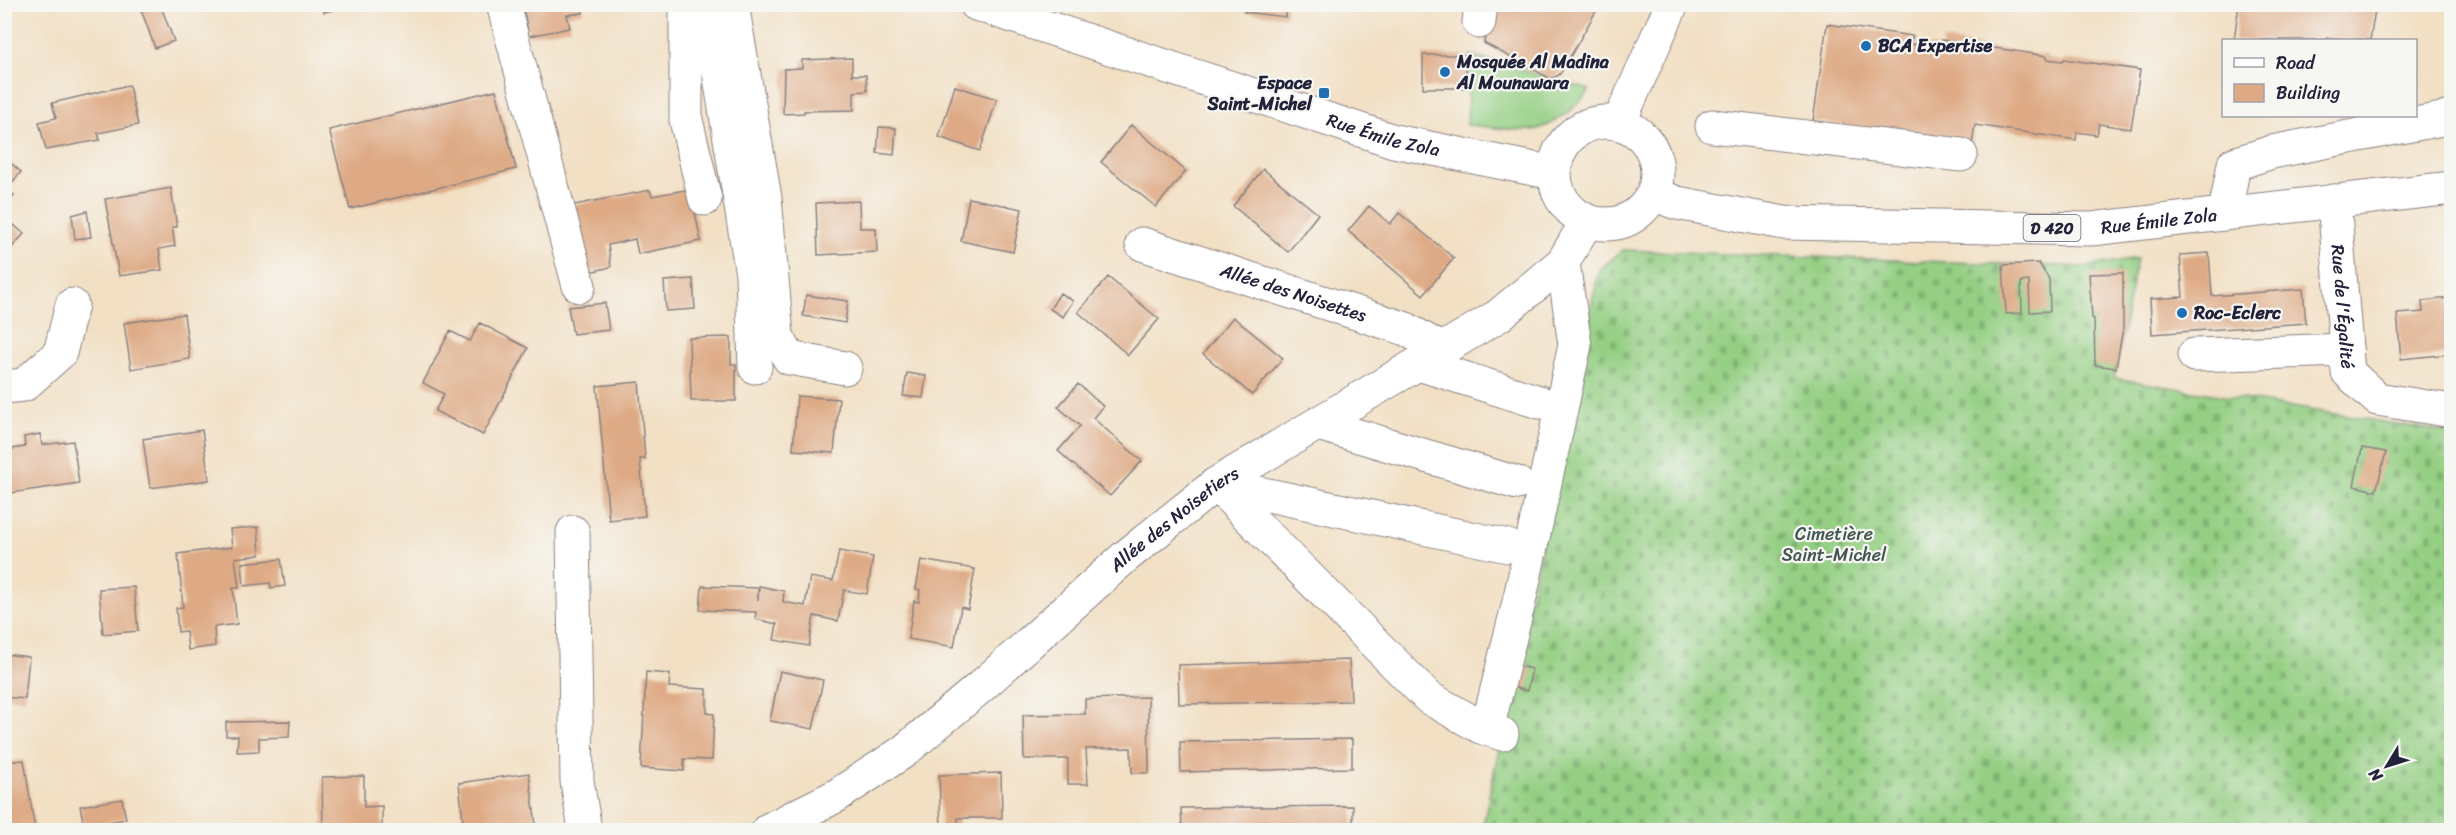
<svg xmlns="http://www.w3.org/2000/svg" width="2456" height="835" font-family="Sriracha,sans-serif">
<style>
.grass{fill:#94cf83;stroke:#5b785f;stroke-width:1.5}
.cemetery{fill:url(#cemetery-stones);stroke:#5b785f;stroke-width:1.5}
.building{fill:#deaa85}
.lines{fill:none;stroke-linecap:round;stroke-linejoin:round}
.minor-casing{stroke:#8a8180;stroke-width:35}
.major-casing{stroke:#8a8180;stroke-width:35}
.minor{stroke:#fff;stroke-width:33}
.major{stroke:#fff;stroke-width:33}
.poi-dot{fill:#1f6fb2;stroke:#f6f6f2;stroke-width:2}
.labels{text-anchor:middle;stroke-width:4.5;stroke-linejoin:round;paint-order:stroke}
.shield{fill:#f6f6f2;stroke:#626272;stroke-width:1.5}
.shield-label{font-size:16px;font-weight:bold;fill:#22223b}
.poi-label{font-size:18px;font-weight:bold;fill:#22223b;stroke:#f6f6f2;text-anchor:start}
.street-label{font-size:18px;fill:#22223b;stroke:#f6f6f2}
.park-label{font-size:18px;fill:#445651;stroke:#f6f6f2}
</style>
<defs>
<pattern id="cemetery-stones" width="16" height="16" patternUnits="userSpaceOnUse" patternTransform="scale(1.5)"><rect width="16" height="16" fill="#94cf83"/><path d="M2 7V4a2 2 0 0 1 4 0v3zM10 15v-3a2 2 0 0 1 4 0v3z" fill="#7fb172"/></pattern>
</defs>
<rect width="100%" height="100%" fill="#f6f6f2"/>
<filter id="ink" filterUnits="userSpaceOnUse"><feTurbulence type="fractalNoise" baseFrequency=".0167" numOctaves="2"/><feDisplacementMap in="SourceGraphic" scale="12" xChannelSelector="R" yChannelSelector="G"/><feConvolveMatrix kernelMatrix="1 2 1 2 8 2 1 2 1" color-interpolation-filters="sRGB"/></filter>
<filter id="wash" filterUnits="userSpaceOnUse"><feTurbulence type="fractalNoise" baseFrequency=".008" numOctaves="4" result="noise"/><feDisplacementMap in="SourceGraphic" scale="24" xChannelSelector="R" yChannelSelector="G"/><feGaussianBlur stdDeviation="1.35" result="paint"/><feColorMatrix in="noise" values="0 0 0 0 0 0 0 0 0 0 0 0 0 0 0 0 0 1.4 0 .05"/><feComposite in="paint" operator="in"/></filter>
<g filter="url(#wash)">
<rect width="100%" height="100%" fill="#f2e0c5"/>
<path class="grass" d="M1470 55 1590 90C1576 107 1555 126 1533 130 1520 132 1482 126 1467 125Z"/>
<path class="cemetery" d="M1623 250 2085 267 2137 258 2114 378 2451 433V830H1482L1599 270Z"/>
<g id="blocks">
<path class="building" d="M139 4H160L174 41 155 48Z
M322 4H351V5L324 12Z
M522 4H581L583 13 567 15 570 28 529 36Z
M1244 4H1287L1286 17 1244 12Z
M1491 4H1600L1562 71 1559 75 1551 79 1484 43Z
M2239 4H2376L2370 40 2327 38V40H2234Z
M2421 4H2451V10L2421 6Z
M1827 24 1913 36 1910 44 1942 48V40L2047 56V59L2063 61 2064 59 2140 70 2131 129 2099 124 2097 135 2077 132 2076 140 1975 125 1972 144 1813 121Z
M1423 55H1466V88H1423Z
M852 58V75H866L867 91 854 92V110L804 111V113L783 114 784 69 802 68V60Z
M129 85 138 125 98 133 100 140 46 150 39 122 56 118 52 103Z
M955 86 997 99 980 151 939 137Z
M496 90 516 169 350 209 329 130Z
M1131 125 1186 171 1156 207 1101 162Z
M879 127 896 128 894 155 877 153Z
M4 157 21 172 7 189 14 195 4 206Z
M1263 169 1318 214 1288 252 1233 206Z
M171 188 177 227H172L175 246 159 249 162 270 119 276 105 199Z
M690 189 701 241 638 254 635 239 608 245 611 267 586 273 574 205 650 190 652 196Z
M969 198 1022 209 1013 252 961 241Z
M859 201 860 228H876L877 252 818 255 816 203Z
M1369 206 1390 224 1399 213 1454 258 1423 295 1348 231Z
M87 211 91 237 75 239 72 215Z
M4 216 24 234 4 256Z
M2209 253 2212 296 2303 289 2306 323 2152 334 2150 299 2183 297 2180 255Z
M2039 263 2049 279 2050 311 2030 312 2029 281 2021 282 2022 313 2006 314 2003 265Z
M2123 273V329L2116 368 2095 365 2094 319 2092 318 2089 274Z
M1108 277 1159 319 1128 355 1078 312Z
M693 279 695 309 666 311 664 281Z
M1060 293 1073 301 1063 317 1050 309Z
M806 295 848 301 845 323 803 316Z
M2450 298 2451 354 2401 359 2397 314 2423 312 2422 301Z
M605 303 609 330 573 334 568 307Z
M184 314 190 359 131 369 124 323Z
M1233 317 1283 358 1252 395 1203 354Z
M480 323 528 348 483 435 435 411 444 394 423 383 450 331 470 341Z
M731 337V364H736V401H691L689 338Z
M907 373 926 376 923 398 903 396Z
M639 382 645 459H640L645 516 609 520 597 386Z
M1078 384 1103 406 1093 418 1142 461 1110 496 1058 451 1080 426 1058 407Z
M797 396 839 399 834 453 793 450Z
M202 430 209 480 150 488 143 439Z
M40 434 42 445 73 441 79 483 4 494V450L25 447 24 437Z
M2362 448 2386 452 2376 491 2354 486Z
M258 527 260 555 235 558 239 588H233L237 624 214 627 215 646 188 650 186 631 178 632 176 608 183 607 178 554 232 547 230 529Z
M839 551 873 557 867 594 844 590 838 621 814 616 809 646 774 640 777 624 755 619 756 612 700 610 702 586 758 588V600L759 586 784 591 783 602 805 606 810 577 833 581Z
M281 559 285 586 271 588 270 583 244 586 242 563Z
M921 560 975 569 968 609 961 607 954 647 908 639 914 601 919 602 920 590 916 589Z
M134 587 138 631 103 634 99 589Z
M4 654 29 657 25 699 4 697Z
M1349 660 1351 701 1179 704 1178 665Z
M1514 665 1532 669 1527 691 1509 686Z
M780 671 823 680 813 729 770 721Z
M646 672 670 674 669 687 707 689V713L714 714 712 760 684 759V771L641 768Z
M1148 697 1149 773H1132L1131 748 1086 749 1088 784H1068V759H1024L1023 715 1085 714V699Z
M290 721 289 737 259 738V751L237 752 238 736H226V722Z
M1352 739V768L1181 772 1180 742Z
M24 760 35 830H4V762Z
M529 773 536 825 495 830H464L459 783Z
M1001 773 1002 818H958V830H941L939 775Z
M364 776V807L382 806V830H323L322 777Z
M122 799 126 819 84 826 80 806Z
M1353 806V830H1182L1181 808Z"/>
</g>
</g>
<g filter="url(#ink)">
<use href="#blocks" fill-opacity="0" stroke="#8a8180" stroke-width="1.5"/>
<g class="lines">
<defs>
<g id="minor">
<path d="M503 4 579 286"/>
<path d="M689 4 686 13V120L705 199"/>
<path d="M708 4 752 274 755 367"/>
<path d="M732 4 765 198 777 336 789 358 845 368"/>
<path d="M1479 22 1481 4"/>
<path d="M1619 123 1672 4"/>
<path d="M1712 126 1961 155"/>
<path id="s1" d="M2334 201 2348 372 2377 399 2452 411"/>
<path d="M2225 213 2234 164 2272 152 2452 117"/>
<path id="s2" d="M1142 244 1406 329 1441 349"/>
<path d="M2194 355 2346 350"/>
<path d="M1419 364 1539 402"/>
<path d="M4 387 24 385 60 353 72 305"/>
<path d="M1318 424 1517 483"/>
<path d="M1216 484 1429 698 1481 727 1502 734"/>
<path d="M1216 484 1508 546"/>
<path d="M573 532 577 781 585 830"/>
<path d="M1487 729 1519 602 1575 345 1563 262"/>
<path id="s3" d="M768 830 836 796 903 752 985 683 1125 557 1216 484 1498 316 1563 262 1587 221"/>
</g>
<g id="major">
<path id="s4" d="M976 4 1394 141 1554 173"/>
<circle cx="1606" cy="173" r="51"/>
<path id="s5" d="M1653 194 1677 203 1784 223 2091 229 2452 188"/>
</g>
</defs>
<use href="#minor" class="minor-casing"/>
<use href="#major" class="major-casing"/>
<use href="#minor" class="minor"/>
<use href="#major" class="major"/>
</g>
</g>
<g class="poi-dot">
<circle cx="1866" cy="46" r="6"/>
<circle cx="1445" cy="72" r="6"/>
<rect x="1318" y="87" width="12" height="12" rx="3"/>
<circle cx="2182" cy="313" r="6"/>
</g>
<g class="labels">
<rect class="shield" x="2023.5" y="215" width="57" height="26" rx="4.5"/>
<g class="shield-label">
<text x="2052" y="234">D 420</text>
</g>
<g class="poi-label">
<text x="1878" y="52">BCA Expertise</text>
<text x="1457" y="68">Mosquée Al Madina<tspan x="1457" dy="21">Al Mounawara</tspan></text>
<text x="1312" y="89" text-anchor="end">Espace<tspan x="1312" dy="21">Saint-Michel</tspan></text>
<text x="2194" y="319">Roc-Eclerc</text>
</g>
<g class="street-label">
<text dy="6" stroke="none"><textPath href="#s4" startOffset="428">Rue Émile Zola</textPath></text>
<text dy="6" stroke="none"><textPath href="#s5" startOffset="510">Rue Émile Zola</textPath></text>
<text dy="6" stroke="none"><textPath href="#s2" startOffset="159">Allée des Noisettes</textPath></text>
<text dy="6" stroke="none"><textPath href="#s1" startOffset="106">Rue de l'Égalité</textPath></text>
<text dy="6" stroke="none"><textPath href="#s3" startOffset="514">Allée des Noisetiers</textPath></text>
</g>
<g class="park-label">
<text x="1834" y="540">Cimetière<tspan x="1834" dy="21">Saint-Michel</tspan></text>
</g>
</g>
<rect width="2456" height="835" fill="none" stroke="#f6f6f2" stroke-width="24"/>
<rect x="2222" y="39" width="195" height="78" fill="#f6f6f2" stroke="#a1a1a9" stroke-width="1.5"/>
<rect x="2234" y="58" width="30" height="9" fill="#ffffff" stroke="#a1a1a9" stroke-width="1.5"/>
<text x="2276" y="69" font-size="18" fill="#22223b">Road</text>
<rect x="2234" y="84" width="30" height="18" fill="#deaa85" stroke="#a1a1a9" stroke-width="1.5"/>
<text x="2276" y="99" font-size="18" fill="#22223b">Building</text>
<g transform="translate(2387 766) rotate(232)" stroke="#f6f6f2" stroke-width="4.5" paint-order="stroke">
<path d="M0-4.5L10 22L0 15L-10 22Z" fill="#22223b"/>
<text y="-9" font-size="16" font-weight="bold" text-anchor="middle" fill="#22223b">N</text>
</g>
</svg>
